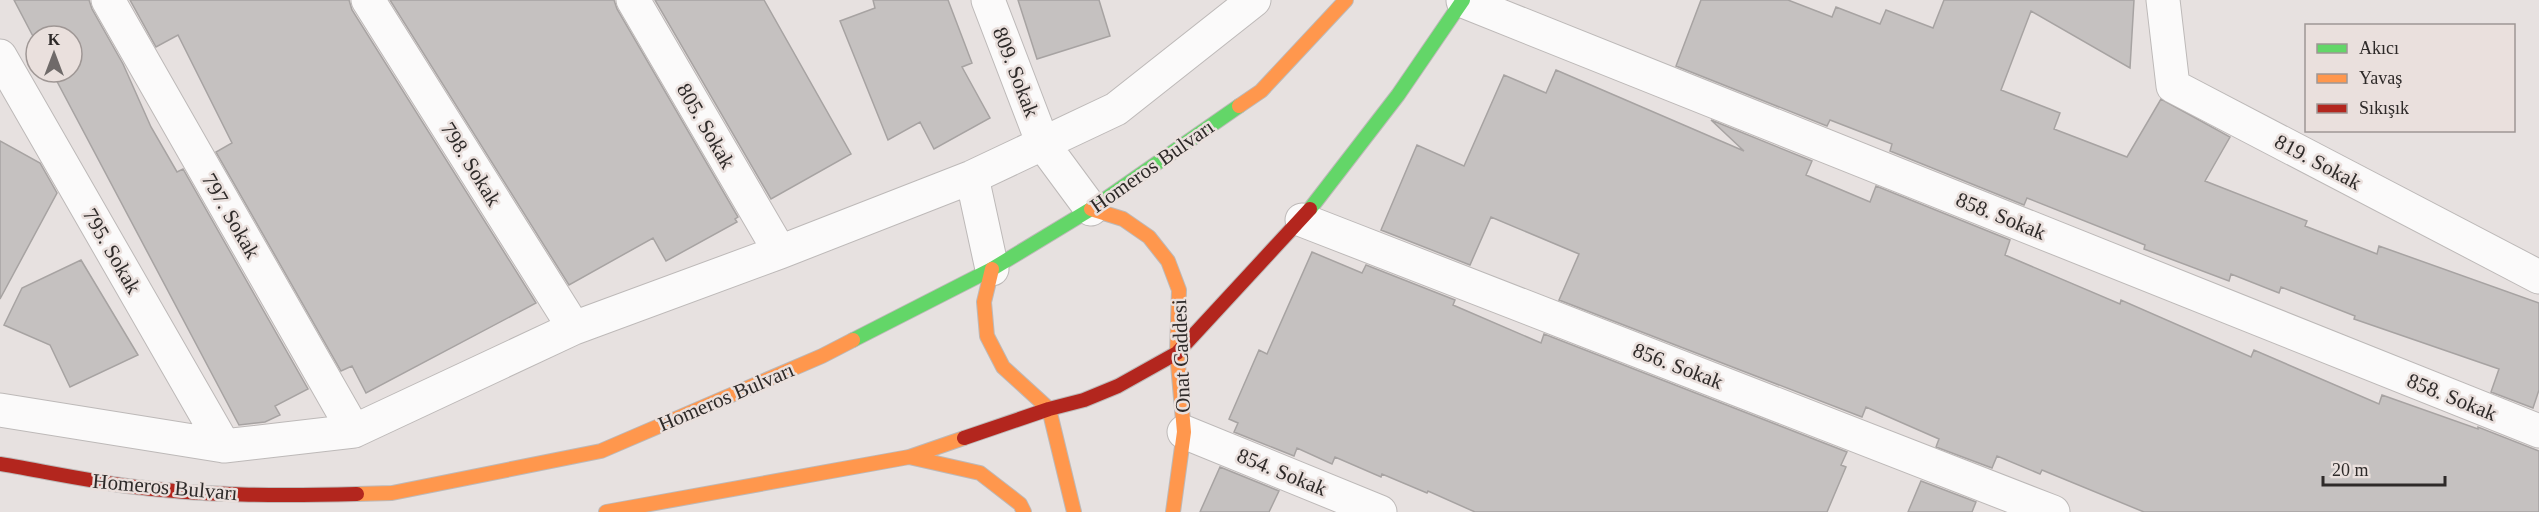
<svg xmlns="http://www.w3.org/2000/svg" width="2539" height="512" font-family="Georgia,serif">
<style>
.building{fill:#c5c1c0;stroke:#a7a3a2;stroke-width:1.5}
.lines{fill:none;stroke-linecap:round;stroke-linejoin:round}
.street-casing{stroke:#bdb9b8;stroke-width:35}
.fast-casing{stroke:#bdb9b8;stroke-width:16}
.slow-casing{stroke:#bdb9b8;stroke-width:16}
.jam-casing{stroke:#bdb9b8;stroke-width:16}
.street{stroke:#fbfafa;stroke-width:33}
.fast{stroke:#63d668;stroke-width:14}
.slow{stroke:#ff974d;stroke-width:14}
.jam{stroke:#b3261e;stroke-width:14}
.labels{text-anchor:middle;stroke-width:5;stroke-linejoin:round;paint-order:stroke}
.street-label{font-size:21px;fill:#2e2a29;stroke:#eae0dd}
</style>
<rect width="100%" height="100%" fill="#e7e1e0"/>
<path class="building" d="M14 0H89L92 9 123 64 151 127 177 172 183 169 308 389 275 406 280 415 265 422 239 425 52 72H72V36H36V42Z
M130 0H349L352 10 536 303 366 393 352 366 341 371 216 152 232 143 178 35 156 47Z
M390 0H614L617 9 738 217 735 219 737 222 666 261 653 238 569 285Z
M655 0H764L851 154 771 199Z
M873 0H948L972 63 962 67 990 118 934 149 920 122 888 140 840 21 875 8Z
M1018 0H1099L1110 36 1037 59Z
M1701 0H1788L1832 17 1836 7 1880 24 1886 10 1933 28 1944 0H2134L2130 68 2031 11 2001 90 2060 113 2054 129 2127 157 2161 99 2230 137 2205 181 2307 221 2305 226 2377 254 2379 246 2539 303V390L2533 408 2491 392 2499 369 2354 319 2355 316 2281 287 2279 293 2231 274 2229 281 2144 249 2145 245 2027 198 2024 205 1890 151 1892 144 1830 120 1827 126 1676 66Z
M1556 70 1744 151 1711 120 1812 161 1806 175 1870 202 1876 186 2010 240 2005 255 2120 304 2121 300 2251 357 2254 350 2379 404 2382 395 2478 429V427L2539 451V512H2144L2042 470 2040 474 1997 456 1992 468 1936 447 1939 439 1866 407 1862 417 1559 300 1579 254 1491 217 1470 265 1381 230 1417 145 1464 166 1504 75 1546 93Z
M0 141 40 163 57 193 0 299Z
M1312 252 1362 273 1366 265 1455 300 1453 305 1541 343 1544 334 1847 452 1841 465 1846 467 1827 512H1475L1428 491 1427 493 1382 474 1381 477 1335 457 1332 464 1297 448 1294 456 1234 432 1238 423 1229 419 1259 350 1267 354Z
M81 260 138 355 70 387 50 345 4 325 22 288Z
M1220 467 1279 491 1269 512H1200Z
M1921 481 1976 502 1972 512H1908Z"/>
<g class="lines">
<defs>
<path id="street" d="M108 0 354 431
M368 0 574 328
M633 0 780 252
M988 0 1043 144 1091 209
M2163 0 2173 86 2539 277
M1463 1 2539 431
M0 56 224 446
M972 177 992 269
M1302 220 2053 512
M0 410 224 446 354 431 574 328 780 252 972 177 1116 109 1254 0
M1184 432 1380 512"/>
<path id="fast" d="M1310 209 1398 95 1463 0
M853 340 992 269 1091 209 1239 106"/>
<path id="slow" d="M1239 106 1261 91 1346 0
M1091 209 1123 219 1149 237 1168 261 1179 290 1177 353 1184 432 1173 512
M992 269 984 302 987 336 1003 367 1049 409 1074 512
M909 457 980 473 1020 504 1024 512
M357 494 392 493 601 451 822 356 853 340
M606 512 909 457 964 438"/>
<path id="jam" d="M964 438 1049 409 1084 400 1118 386 1177 353 1310 209
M0 464C42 471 85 480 127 486 203 496 281 496 357 494"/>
</defs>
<use href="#street" class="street-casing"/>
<use href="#fast" class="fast-casing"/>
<use href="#slow" class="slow-casing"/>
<use href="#jam" class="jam-casing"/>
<use href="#street" class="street"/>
<use href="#fast" class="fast"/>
<use href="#slow" class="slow"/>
<use href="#jam" class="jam"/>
</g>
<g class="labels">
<g class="street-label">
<text transform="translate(1016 72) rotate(69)" y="7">809. Sokak</text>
<text transform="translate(706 126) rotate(60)" y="7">805. Sokak</text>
<text transform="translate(2318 162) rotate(28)" y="7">819. Sokak</text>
<text transform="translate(471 164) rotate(58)" y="7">798. Sokak</text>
<text transform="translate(1152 166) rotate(-35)" y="7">Homeros Bulvarı</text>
<text transform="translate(231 216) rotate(60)" y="7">797. Sokak</text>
<text transform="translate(2001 216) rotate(22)" y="7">858. Sokak</text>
<text transform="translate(112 251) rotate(60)" y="7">795. Sokak</text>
<text transform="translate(1181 356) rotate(-92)" y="7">Onat Caddesi</text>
<text transform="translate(1678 366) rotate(21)" y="7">856. Sokak</text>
<text transform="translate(726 397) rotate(-23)" y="7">Homeros Bulvarı</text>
<text transform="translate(2452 397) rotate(22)" y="7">858. Sokak</text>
<text transform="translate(1282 472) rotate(22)" y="7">854. Sokak</text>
<text transform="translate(165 487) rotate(5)" y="7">Homeros Bulvarı</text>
</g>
</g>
<rect x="2305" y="24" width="210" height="108" fill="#eae0dd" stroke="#9f9795" stroke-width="1.5"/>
<rect x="2317" y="44" width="30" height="9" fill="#63d668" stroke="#9f9795" stroke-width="1.5"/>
<text x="2359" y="54" font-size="18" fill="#2e2a29">Akıcı</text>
<rect x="2317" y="74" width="30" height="9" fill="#ff974d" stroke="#9f9795" stroke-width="1.5"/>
<text x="2359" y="84" font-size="18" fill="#2e2a29">Yavaş</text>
<rect x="2317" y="104" width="30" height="9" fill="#b3261e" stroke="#9f9795" stroke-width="1.5"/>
<text x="2359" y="114" font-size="18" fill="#2e2a29">Sıkışık</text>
<g transform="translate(54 54)"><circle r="28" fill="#eae0dd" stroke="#9f9795" stroke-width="1.5"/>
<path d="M0-4.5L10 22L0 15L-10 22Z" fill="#6f6a69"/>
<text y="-9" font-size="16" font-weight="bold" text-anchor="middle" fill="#2e2a29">K</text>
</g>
<path d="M2323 476v9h122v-9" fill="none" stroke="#2e2a29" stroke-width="3"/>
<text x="2332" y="476" font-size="18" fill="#2e2a29" stroke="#eae0dd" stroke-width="4.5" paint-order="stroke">20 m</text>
</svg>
